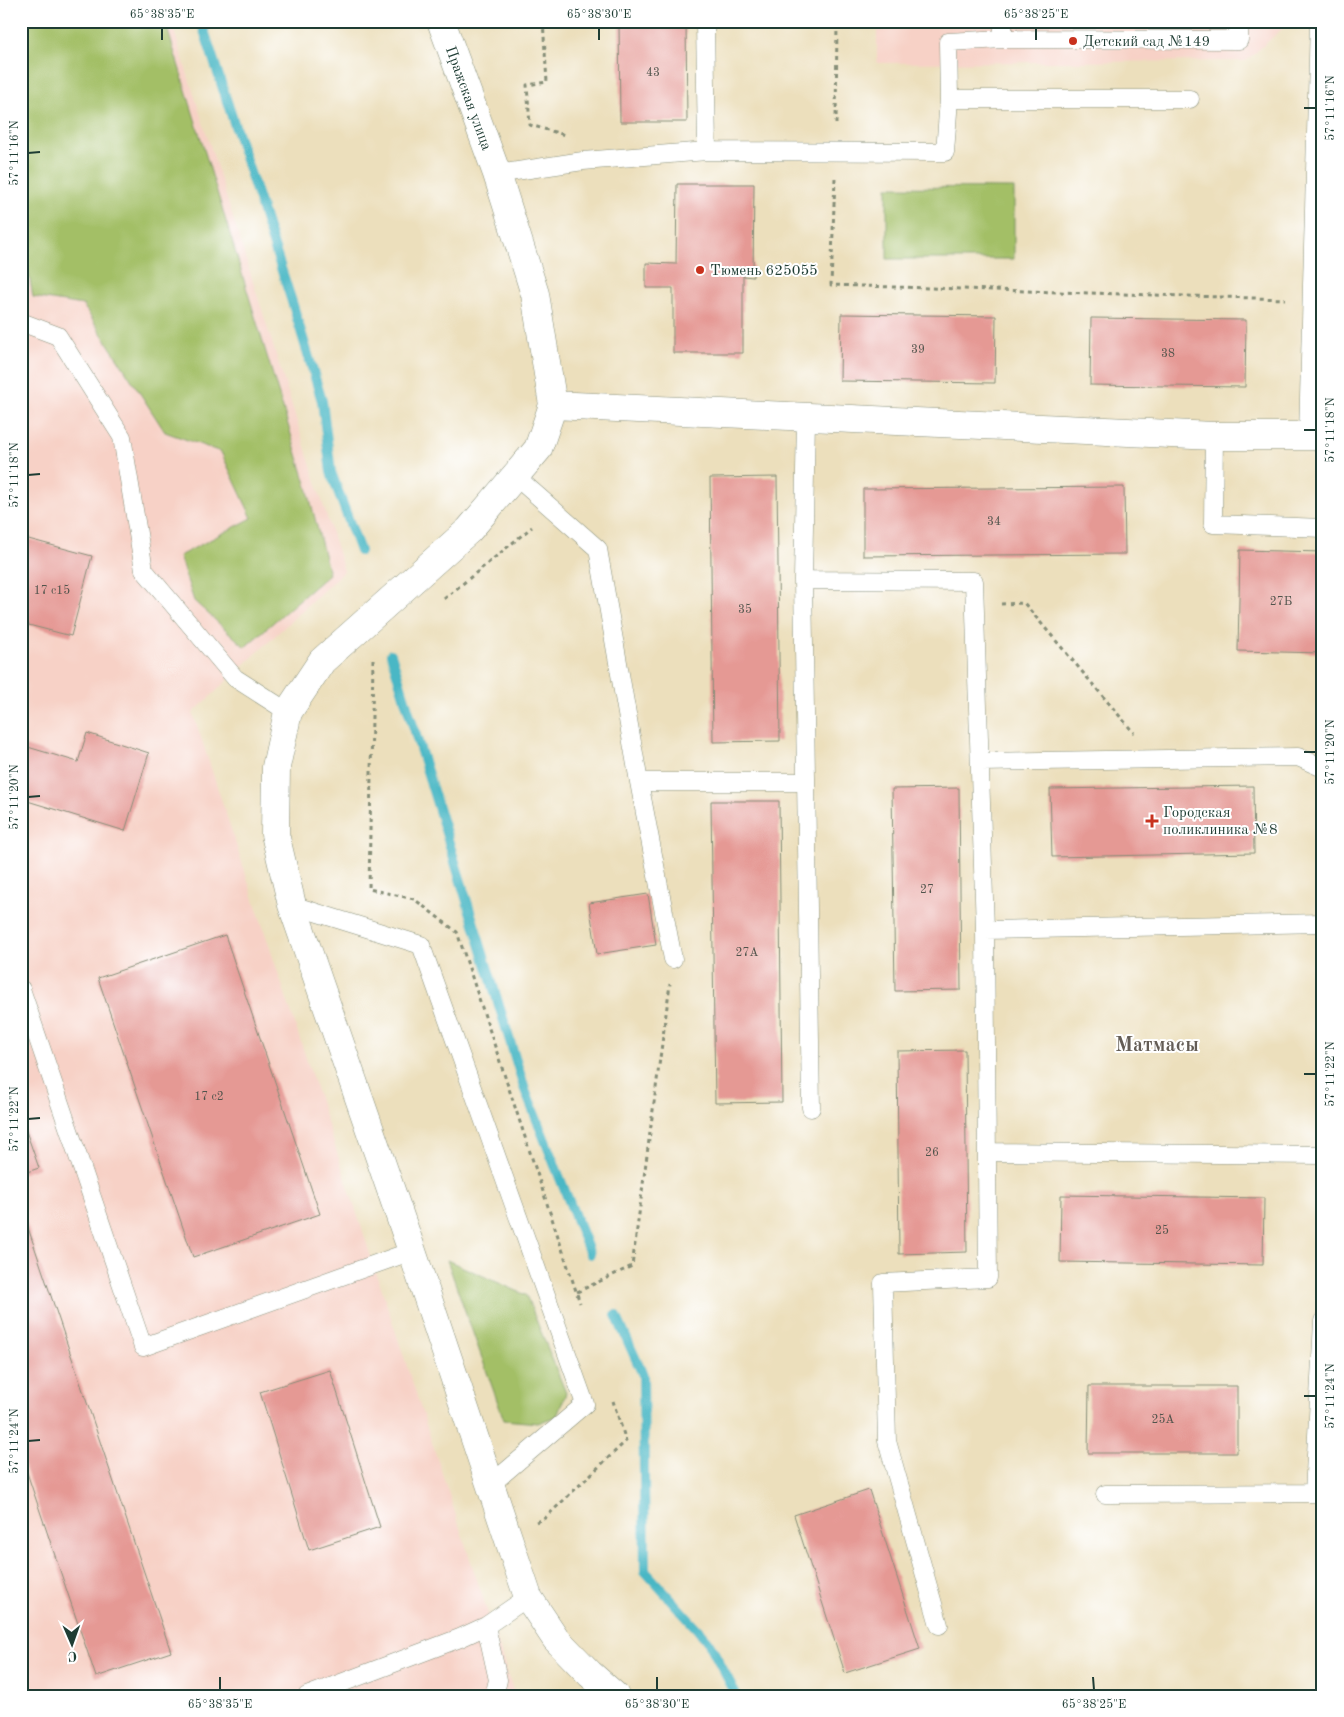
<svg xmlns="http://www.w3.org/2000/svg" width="1344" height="1717" font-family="'Old Standard TT',serif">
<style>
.built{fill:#f7d1c6}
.green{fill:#a3bf66;stroke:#617e4d}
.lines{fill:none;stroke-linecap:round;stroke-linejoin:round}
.stream{stroke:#4ab7c5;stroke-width:10}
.building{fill:#e59994}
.lane-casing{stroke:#868e78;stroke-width:19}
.street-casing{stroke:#868e78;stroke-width:29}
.path{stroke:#868e78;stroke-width:3;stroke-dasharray:4 4;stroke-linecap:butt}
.lane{stroke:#fff;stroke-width:18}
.street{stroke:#fff;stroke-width:28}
.ticks{fill:none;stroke:#1f3d34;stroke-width:2}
.poi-dot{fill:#c8321e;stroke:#fff;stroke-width:2}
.labels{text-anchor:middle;stroke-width:4;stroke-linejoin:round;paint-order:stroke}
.number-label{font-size:12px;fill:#50544c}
.poi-label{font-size:15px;fill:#1f3d34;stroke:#fff;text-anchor:start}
.street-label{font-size:15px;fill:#1f3d34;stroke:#fff}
.district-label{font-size:20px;font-weight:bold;fill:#645d56;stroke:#fff}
.neatline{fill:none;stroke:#1f3d34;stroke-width:2}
.ticks-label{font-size:12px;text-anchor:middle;fill:#1f3d34}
</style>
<rect width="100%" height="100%" fill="#fff"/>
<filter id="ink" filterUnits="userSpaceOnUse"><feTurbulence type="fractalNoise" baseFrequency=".02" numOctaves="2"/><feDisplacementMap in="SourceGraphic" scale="10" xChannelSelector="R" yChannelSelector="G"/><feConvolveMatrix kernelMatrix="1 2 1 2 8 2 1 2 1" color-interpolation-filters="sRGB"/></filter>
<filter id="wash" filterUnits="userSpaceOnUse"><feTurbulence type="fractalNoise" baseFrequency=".0096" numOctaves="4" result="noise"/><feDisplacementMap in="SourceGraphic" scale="20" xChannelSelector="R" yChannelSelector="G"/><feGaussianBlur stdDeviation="1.12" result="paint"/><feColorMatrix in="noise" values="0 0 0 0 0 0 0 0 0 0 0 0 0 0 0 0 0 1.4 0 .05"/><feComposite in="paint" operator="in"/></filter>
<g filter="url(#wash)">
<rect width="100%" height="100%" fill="#ecdfbc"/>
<path class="built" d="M21 21H171L344 571 193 713 515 1696H21Z
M877 21H1291L1246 61 877 63Z"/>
<path class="green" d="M21 21H165L307 487 329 574 245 647 194 601 179 556 252 518 221 452 165 432 83 305 33 297 21 232Z
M887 187 1014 188V259H887Z
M447 1260 526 1295 566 1393 557 1416 538 1423 504 1420Z"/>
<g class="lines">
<path class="stream" d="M201 21 293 305 322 401 331 472 360 551
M391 654 525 1090 590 1254
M616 1315 643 1375 645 1571 708 1641 737 1696"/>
</g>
<g id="blocks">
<path class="building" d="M619 21H686L687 122H620Z
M1019 21H1044V23H1019Z
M677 184H754L753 277 743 276V353H673V288H646V263L676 264Z
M841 314 996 316 995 383 840 381Z
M1091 318 1246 320 1245 387 1090 385Z
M777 477 780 741 713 742 710 478Z
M1124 487 1125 554 863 556V489Z
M21 537 92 556 71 636 21 623Z
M1240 550 1323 552V653L1238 651Z
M87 733 149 753 125 831 21 799V745L78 762Z
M1253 786 1254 853 1052 857 1050 789Z
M959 788 961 990 895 991 892 789Z
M711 801H779L782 1102 715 1103Z
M648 894 656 945 597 954 589 903Z
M225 935 320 1214 193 1257 98 978Z
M965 1050 967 1252 899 1254 897 1051Z
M21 1117 39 1168 21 1174Z
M1061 1195 1264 1198 1263 1265 1060 1262Z
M21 1207 171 1652 96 1677 21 1455Z
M330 1370 380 1527 309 1550 260 1392Z
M1089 1386H1237V1453H1088Z
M869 1490 920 1649 845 1673 794 1515Z"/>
</g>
</g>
<g filter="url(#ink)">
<use href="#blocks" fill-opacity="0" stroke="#868e78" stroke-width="1"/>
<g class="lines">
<defs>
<path id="lane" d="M705 21 707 151
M1003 21V39L1239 40V21
M949 99 948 42 1003 39
M497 174 583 161 707 151 945 152 949 99H1190
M21 322 58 336 122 437 144 570 235 678 288 712
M806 418 803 580 811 1108
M1214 436 1213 524 1323 528
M1308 436 1319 21
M515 476 598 549 639 782 673 959
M803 580 974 581 985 930
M981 762 1298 757 1323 768
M639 782H806
M292 905 421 945 585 1404 490 1485
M21 989 143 1347 412 1251
M987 1152 1323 1155
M1105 1494 1314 1493 1323 1321
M939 1625 887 1441 883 1283 988 1278 985 930 1323 923
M486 1626 498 1680 494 1696
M307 1696 460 1638 486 1626 528 1597"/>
<path id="street" d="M441 21 497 174 535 294 553 405 538 449 469 530 322 661 288 712 276 767 275 834 292 905 412 1251 528 1597 556 1639 590 1674 615 1696
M553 405 1214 436H1323"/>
</defs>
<use href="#lane" class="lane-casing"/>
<use href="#street" class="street-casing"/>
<path class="path" d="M543 21 547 82 527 85 530 125 565 135
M836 124 837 21
M835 178 831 285 1285 299
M444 599 532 527
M1001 604 1024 603 1134 733
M373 659 369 889 414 899 457 932 580 1303
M577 1292 632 1266 670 984
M536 1522 545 1518 626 1441 613 1401"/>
<use href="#lane" class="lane"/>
<use href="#street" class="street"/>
</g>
</g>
<path class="ticks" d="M162 28V40M599 28V40M1036 28V40M1304 108H1316M28 153 40 152M1304 430H1316M28 475 40 474M1304 752H1316M28 797 40 796M1304 1074H1316M28 1119 40 1118M1304 1396H1316M28 1441 40 1440M220 1677V1690M657 1677V1690M1093 1677 1094 1690"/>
<g class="poi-dot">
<circle cx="1073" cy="41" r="5"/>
<circle cx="700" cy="270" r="5"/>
<path d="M1149.5 813.5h5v5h5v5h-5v5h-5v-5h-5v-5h5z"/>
</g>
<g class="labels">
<g class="number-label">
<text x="653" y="76">43</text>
<text x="918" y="353">39</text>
<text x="1168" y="357">38</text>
<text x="994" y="525">34</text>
<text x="52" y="594">17 с15</text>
<text x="1281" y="605">27Б</text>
<text x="745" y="613">35</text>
<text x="927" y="893">27</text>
<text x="747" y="956">27А</text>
<text x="209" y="1100">17 с2</text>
<text x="932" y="1156">26</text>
<text x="1162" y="1234">25</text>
<text x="1163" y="1423">25А</text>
</g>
<g class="poi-label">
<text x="1083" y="46">Детский сад №149</text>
<text x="710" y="275">Тюмень 625055</text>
<text x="1163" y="817">Городская<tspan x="1163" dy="17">поликлиника №8</tspan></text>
</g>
<g class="street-label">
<text transform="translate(469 98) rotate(70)" y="5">Пражская улица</text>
</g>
<g class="district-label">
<text x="1157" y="1051">Матмасы</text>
</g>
</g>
<rect width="1344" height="1717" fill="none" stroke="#fff" stroke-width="55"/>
<g transform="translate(72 1644) rotate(178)" stroke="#ffffff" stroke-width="4" paint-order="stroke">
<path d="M0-4L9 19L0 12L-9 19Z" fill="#1f3d34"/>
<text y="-8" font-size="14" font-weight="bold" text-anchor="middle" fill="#1f3d34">С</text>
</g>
<rect x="28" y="28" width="1288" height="1662" class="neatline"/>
<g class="ticks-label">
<text x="162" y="18">65°38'35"E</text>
<text x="599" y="18">65°38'30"E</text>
<text x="1036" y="18">65°38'25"E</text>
<text transform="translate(1330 108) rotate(-90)" y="4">57°11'16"N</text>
<text transform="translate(14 153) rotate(-90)" y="4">57°11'16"N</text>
<text transform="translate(1330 430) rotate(-90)" y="4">57°11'18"N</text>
<text transform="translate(14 475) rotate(-90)" y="4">57°11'18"N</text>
<text transform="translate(1330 752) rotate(-90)" y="4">57°11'20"N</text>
<text transform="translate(14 797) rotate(-90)" y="4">57°11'20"N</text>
<text transform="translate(1330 1074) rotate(-90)" y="4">57°11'22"N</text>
<text transform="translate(14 1119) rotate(-90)" y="4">57°11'22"N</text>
<text transform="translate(1330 1396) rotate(-90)" y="4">57°11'24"N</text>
<text transform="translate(14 1441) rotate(-90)" y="4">57°11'24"N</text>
<text x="220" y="1708">65°38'35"E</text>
<text x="657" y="1708">65°38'30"E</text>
<text x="1094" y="1708">65°38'25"E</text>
</g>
</svg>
